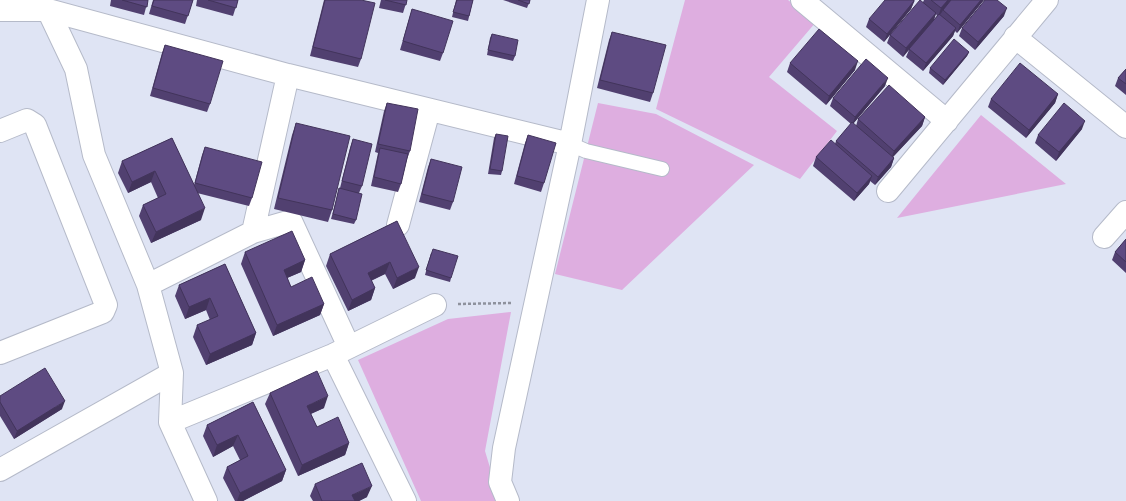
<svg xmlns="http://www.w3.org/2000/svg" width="1126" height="501" font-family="Commissioner,sans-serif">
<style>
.green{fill:#deaee0}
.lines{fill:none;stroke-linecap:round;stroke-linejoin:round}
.lane-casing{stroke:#b5bac9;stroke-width:16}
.street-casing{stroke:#b5bac9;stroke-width:24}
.path{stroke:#8e919d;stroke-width:2.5;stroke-dasharray:3 2;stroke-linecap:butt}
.lane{stroke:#fff;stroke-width:14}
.street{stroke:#fff;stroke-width:22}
.wall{fill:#514070;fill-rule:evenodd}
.shaded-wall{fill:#42345b}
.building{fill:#5e4b82;stroke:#42345b}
</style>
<rect width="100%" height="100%" fill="#dfe4f4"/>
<path class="green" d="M685 0H788L816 22 769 77 837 131 800 179 656 109Z
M598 103 656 114 754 165 622 290 555 274Z
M981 115 1066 184 897 218Z
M511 312 485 451 500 501H421L358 360 448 319Z"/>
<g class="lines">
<defs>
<path id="lane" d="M570 144 586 151 662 169"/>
<path id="street" d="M802 0 947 121
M0 10H48L288 75 570 144
M48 10 76 69 94 155 148 285 172 373 170 422 206 501
M1015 37 1126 127
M0 131 27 120 35 125 106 305 103 312 0 353
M888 191 1047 0
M398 225 429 110
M253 232 288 75
M1104 237 1126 212
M148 285 253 232 291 221 349 347
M333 355 405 501
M170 422 333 355 435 305
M0 470 172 373
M508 501 500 482 504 448 570 144 598 0"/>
</defs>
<use href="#lane" class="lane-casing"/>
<use href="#street" class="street-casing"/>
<path class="path" d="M458 304 511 303"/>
<use href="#lane" class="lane"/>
<use href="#street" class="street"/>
</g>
<path class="wall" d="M111 0H148L144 15 110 6Z
M153 0H193L185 24 149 14Z
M197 0H238L233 16 196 6Z
M324 0H361V59L358 67 310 56Z
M381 0H407L403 13 379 8Z
M456 0H473L468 21 452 17Z
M503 0H530L527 8Z
M915 0 911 9 884 42 866 27 869 19Z
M924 0H984L957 33 955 31 953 36 923 71 906 57 909 50 903 57 887 43 890 35 923 2ZM936 14 937 16 934 20Z
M412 9 443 53 440 61 400 50Z
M1004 16 975 50 959 36 962 28Z
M612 32 653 93 650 102 597 88 609 40Z
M492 34 515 56 513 61 487 55 490 38Z
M165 45 210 104 207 112 150 96 162 53Z
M969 52 967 56 943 85 929 73 930 68Z
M790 63 855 70 826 105 787 72Z
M1126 69V95L1115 86 1118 78Z
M885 86 853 124 856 126 858 119 925 117 922 126 893 157 894 158 891 167 875 185 870 181 869 184 854 201 813 166 816 157 835 144 836 141 851 124 830 106 833 98Z
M1058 94 1055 103 1026 138 988 107 991 99Z
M387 103 410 151 407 159 401 184 398 192 371 186 378 153 375 152 384 111Z
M296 123 332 210 328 222 274 209 292 135Z
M1082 129 1056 161 1035 143 1038 135Z
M496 134 502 171 501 175 488 174 494 138Z
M528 135 544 183 541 192 514 184 525 143Z
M172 138 194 185 202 155 205 147 252 198 249 206 197 193 201 220 151 243 139 216 143 205 158 198 151 182 128 193 118 173 122 161Z
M353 139 362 186 359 193 356 220 354 224 331 219 338 193 340 188 350 148Z
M431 159 453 202 450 210 419 202 428 167Z
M397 221 415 278 393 289 385 274 371 281 375 288 371 300 348 311 326 266 330 254Z
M1126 239V273L1112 260 1115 252Z
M245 252 305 260 301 272 287 278 291 287 324 304 320 315 273 336 241 264Z
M431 253 451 278 450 282 425 275Z
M225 264 256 333 252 345 206 365 193 337 197 325 210 320 206 310 185 319 175 296 179 285Z
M270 393 324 408 311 414 317 427 349 443 345 455 298 476 265 404Z
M0 396 62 409 14 439 0 416Z
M253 402 286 470 282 481 243 501H235L223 478 227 467 240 460 233 446 213 457 203 436 207 425Z
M315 484 367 497 359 501H313L310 496Z"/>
<path class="shaded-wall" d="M948 0H952L943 10 942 12 938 17 941 8Z
M981 0H984L983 1 957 33 960 25Z
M914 1 911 9 884 42 887 34Z
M1007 8 1004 16 975 50 978 42Z
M936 13 933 22 909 49 903 57 906 48Z
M956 28 953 36 923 71 926 63Z
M969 52 967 56 943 85 945 80Z
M858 61 855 70 826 105 829 96Z
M888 78 885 86 852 125 855 117Z
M1058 94 1055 103 1026 138 1029 130Z
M925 117 922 126 891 159 894 151Z
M1085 121 1082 129 1056 161 1059 152Z
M894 158 891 167 875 185 878 177Z
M155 171 151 182 128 193 132 182Z
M872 176 869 184 854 201 857 193Z
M205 208 201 220 151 243 156 232Z
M305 260 301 272 280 281 284 270Z
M390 262 385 274 363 284 368 273Z
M419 267 415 278 393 289 397 278Z
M375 288 371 300 348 311 352 300Z
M210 298 206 310 185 319 189 307Z
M324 304 320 315 273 336 277 325Z
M256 333 252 345 206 365 210 354Z
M328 396 324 408 303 417 307 406Z
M65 401 62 409 14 439 17 431Z
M238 435 233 446 213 457 217 445Z
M349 443 345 455 298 476 302 465Z
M286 470 282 481 243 501H237L240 493Z
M372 486 367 497 359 501H350L352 495Z"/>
<path class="building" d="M122 0H148L147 7Z
M154 0H193L188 16 152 6Z
M208 0H238L236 8Z
M325 0H361L375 3 361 59 313 47Z
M385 0H407L406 5Z
M457 0H473L469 16 453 12Z
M518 0H530L529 4Z
M885 0H913L914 1 887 34 869 19Z
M920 0 936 13 906 48 890 35Z
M931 0H948L941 8Z
M951 0H981L960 25 943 10Z
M985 0H997L1007 8 978 42 962 28Z
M412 9 453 21 443 53 403 41Z
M939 14 956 28 926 63 909 49Z
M819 29 858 61 829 96 790 63Z
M612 32 666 45 653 93 600 80Z
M492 34 518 40 515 56 488 50Z
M954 39 969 52 945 80 930 68Z
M165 45 223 61 210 104 153 88Z
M866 59 888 78 855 117 833 98Z
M1020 63 1058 94 1029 130 991 99Z
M1126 69V84L1118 78Z
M889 85 925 117 894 151 858 119Z
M387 103 418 109 410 151 378 144Z
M1064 103 1085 121 1059 152 1038 135Z
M852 122 894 158 878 177 836 141Z
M296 123 350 136 332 210 278 198Z
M496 134 508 136 502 171 490 169Z
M528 135 556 143 544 183 517 176Z
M172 138 205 208 156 232 143 205 166 194 155 171 132 182 122 161Z
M353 139 372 144 362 186 342 181Z
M831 140 872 176 857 193 816 157Z
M205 147 262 162 252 198 195 183Z
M380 148 408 154 401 184 374 177Z
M431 159 462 167 453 202 422 194Z
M339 188 362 194 356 220 333 214Z
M397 221 419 267 397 278 390 262 368 273 375 288 352 300 330 254Z
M292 231 305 260 284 270 291 287 312 277 324 304 277 325 245 252Z
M1126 239V262L1115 252Z
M433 249 458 256 451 278 426 270Z
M225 264 256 333 210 354 197 325 218 316 210 298 189 307 179 285Z
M45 368 65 401 17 431 0 402V396Z
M317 371 328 396 307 406 317 427 338 417 349 443 302 465 270 393Z
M253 402 286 470 240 493 227 467 248 456 238 435 217 445 207 425Z
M362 463 372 486 352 495 355 501H322L315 484Z"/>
</svg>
